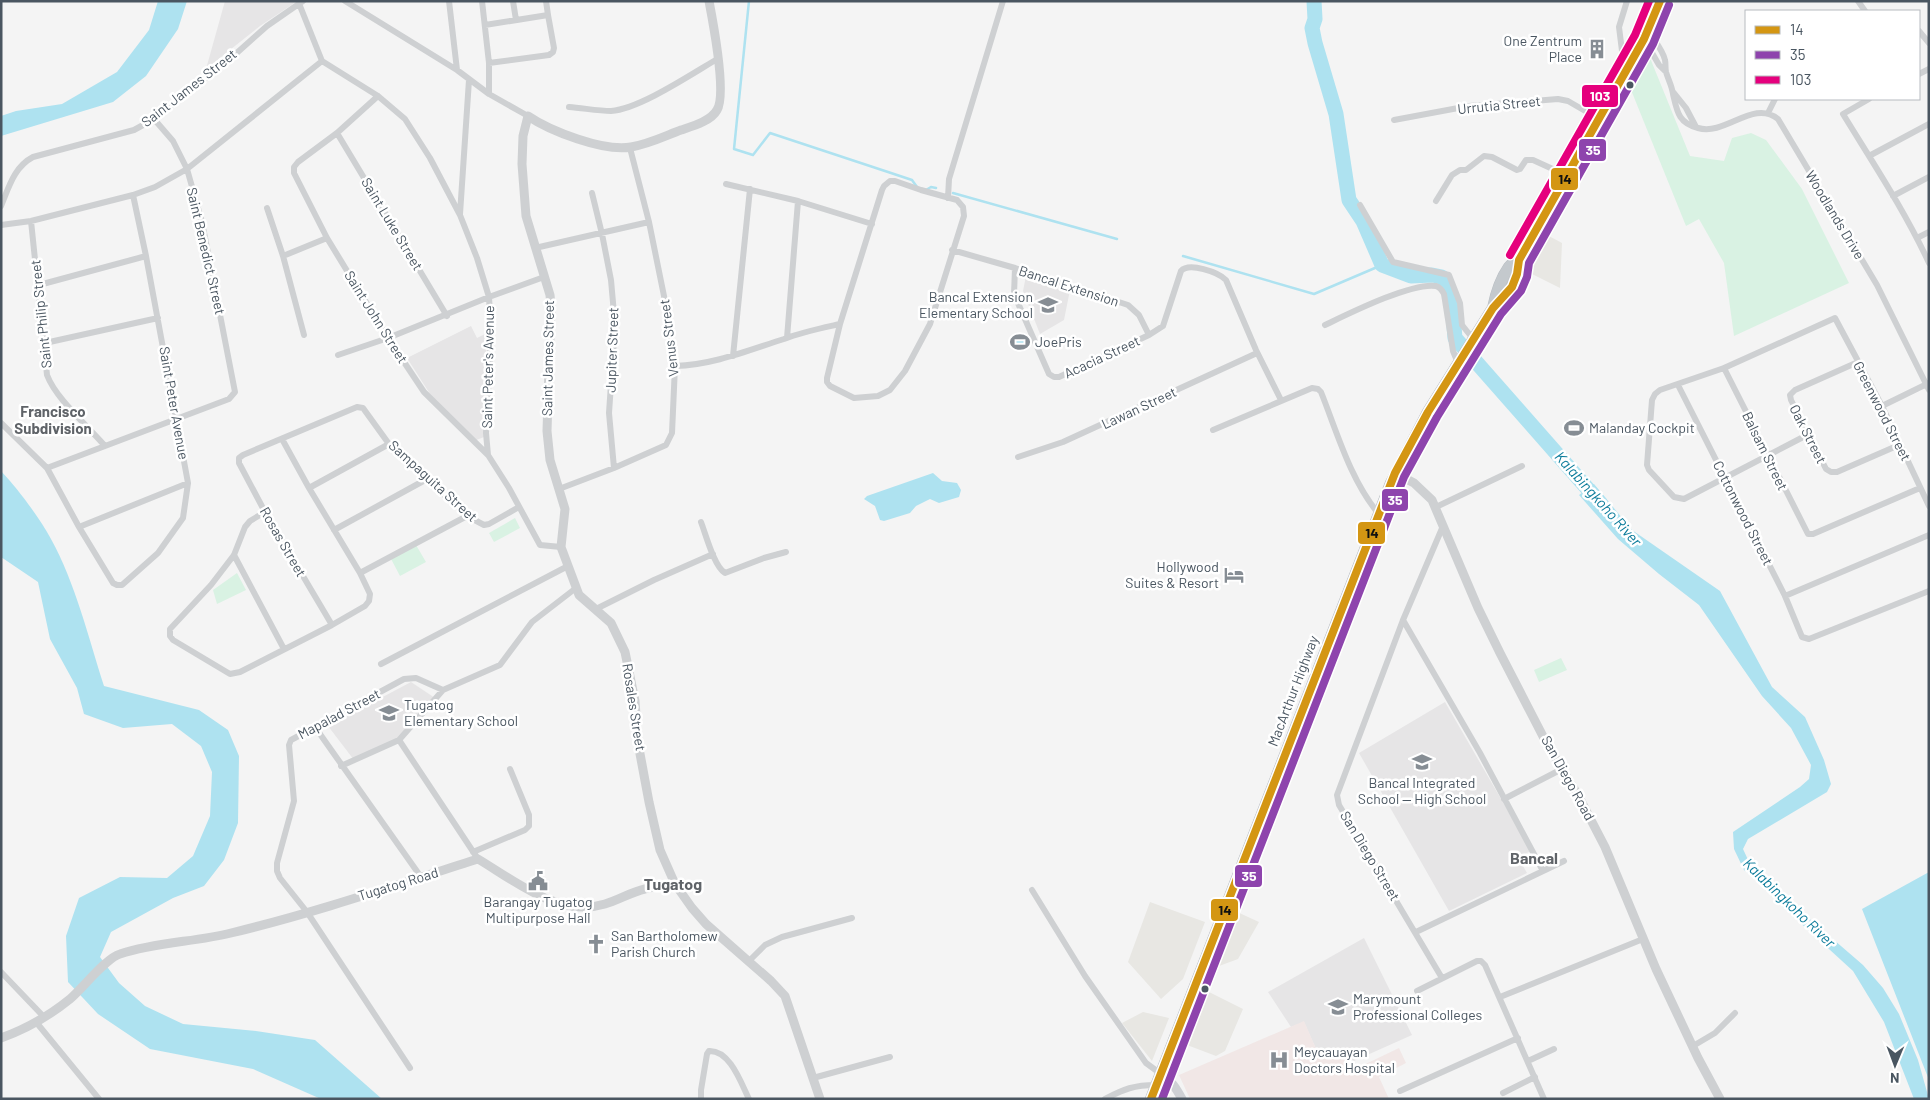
<svg xmlns="http://www.w3.org/2000/svg" width="1930" height="1100" font-family="Barlow,sans-serif">
<style>
.commercial{fill:#e8e7e3}
.education{fill:#e6e5e6}
.medical{fill:#f1e7e6}
.green{fill:#d9f2e3}
.water{fill:#aee2f0}
.lines{fill:none;stroke-linecap:round;stroke-linejoin:round}
.stream{stroke:#aee2f0;stroke-width:2.5}
.river{stroke:#aee2f0;stroke-width:15}
.trunk-casing{stroke:#b9bec3;stroke-width:12}
.minor{stroke:#ced0d2;stroke-width:6}
.tertiary{stroke:#ced0d2;stroke-width:9}
.secondary{stroke:#ced0d4;stroke-width:9}
.trunk{stroke:#c4c9cd;stroke-width:11}
.bus-1-casing{stroke:#fff;stroke-width:11}
.bus-2-casing{stroke:#fff;stroke-width:11}
.bus-3-casing{stroke:#fff;stroke-width:11}
.bus-1{stroke:#d49613;stroke-width:8}
.bus-2{stroke:#8e44ad;stroke-width:8}
.bus-3{stroke:#e5007d;stroke-width:8}
.bus-dot{fill:#4a5661;stroke:#fff;stroke-width:2}
.labels{text-anchor:middle;stroke-width:5;stroke-linejoin:round;paint-order:stroke}
.poi-label{font-size:14px;fill:#4a5661;stroke:#fff;text-anchor:start}
.street-label{font-size:14px;fill:#4a5661;stroke:#fff}
.neighbourhood-label{font-size:15px;font-weight:bold;fill:#5f6368;stroke:#fff}
.water-label{font-size:15px;font-style:italic;fill:#0c7c9b;stroke:#fff}
.quarter-label{font-size:16px;font-weight:bold;fill:#5f6368;stroke:#fff}
.line-badge{stroke:#fff;stroke-width:2}
.badge-label{font-size:14px;text-anchor:middle;font-weight:bold;fill:#fff}
.pale-badge-label{font-size:14px;text-anchor:middle;font-weight:bold;fill:#111}
</style>
<rect width="100%" height="100%" fill="#f4f4f4"/>
<path class="commercial" d="M1547 235 1562 243 1560 288 1528 272Z
M1150 902 1205 922 1183 979 1161 999 1128 962Z
M1235 911 1259 922 1238 959 1211 969Z
M1209 992 1243 1009 1225 1051 1216 1056 1187 1045Z
M1143 1012 1169 1018 1152 1061 1122 1023Z"/>
<path class="education" d="M225 1H296V2L260 26 206 69Z
M1026 276 1070 290 1064 320 1040 334 1023 291Z
M471 326 477 338 487 333 484 437 474 441 432 397 407 358Z
M411 682 438 700 401 738 354 760 328 726Z
M1445 702 1531 851 1518 857 1527 873 1449 911 1359 753Z
M1364 938 1412 1035 1347 1064 1341 1049 1320 1058 1304 1022 1291 1027 1268 992Z"/>
<path class="medical" d="M1304 1021 1320 1058 1341 1049 1351 1071 1399 1048 1406 1063 1379 1077 1389 1099H1190L1179 1075Z"/>
<path class="green" d="M1648 53 1690 156 1724 161 1732 138 1751 133 1766 140 1802 189 1849 283 1734 336 1724 263 1699 219 1686 226 1629 85Z
M515 518 520 528 494 542 489 533Z
M416 545 426 562 400 576 390 557Z
M237 573 246 590 217 604 213 590Z
M1561 658 1567 670 1539 682 1534 670Z"/>
<path class="water" d="M158 1H187L178 29 146 76 113 102 1 136V116L16 111 62 104 117 72 149 30Z
M1025 335 1028 342 1015 349 1012 341Z
M1 471C18 489 39 517 51 539 75 582 89 639 104 686L199 710 228 730 239 756 238 823 224 860 204 886 173 898 111 932 100 957 119 983 145 1006 183 1024 256 1031 315 1040 382 1099H321L253 1069 150 1049 98 1014 68 982 66 936 79 898 120 877 167 878 193 856 210 816 212 772 201 746 172 724 123 728 84 714 77 688 50 639 38 582 1 557Z
M933 473 942 481 957 483 961 490 959 497 939 503 930 499 916 506 910 513 884 521 880 520 875 506 864 499 867 496Z
M1594 484 1632 530 1720 591 1772 687 1805 717 1824 760 1831 784 1827 792 1748 839 1743 849 1750 864 1771 881 1790 902 1863 965 1883 988 1899 1014 1918 1060 1929 1099H1914L1884 1022 1853 971 1783 907 1765 886 1744 870 1734 849 1733 832 1800 787 1809 779 1811 765 1791 728 1762 696 1699 605 1659 574 1618 539 1579 495Z
M1929 872V1080L1862 909Z"/>
<g class="lines">
<path class="stream" d="M749 1 734 149 753 155 770 133 888 172 912 180 917 187
M926 190 931 187 936 188
M953 193 1117 239
M1183 256 1314 294 1382 265"/>
<path class="river" d="M1314 1 1315 19 1312 28 1315 43 1336 114 1349 200 1363 221 1382 265 1411 276 1432 275 1442 277C1453 295 1453 317 1455 338L1601 504"/>
<defs>
<path id="trunk" d="M1493 308C1496 293 1500 280 1509 267 1513 262 1519 260 1523 253L1644 39 1660 1
M1151 1099 1391 483 1428 412 1493 308C1508 295 1520 280 1519 260"/>
</defs>
<use href="#trunk" class="trunk-casing"/>
<path class="minor" d="M298 1 322 61
M345 1 457 70 489 94 528 116
M449 1 457 70
M482 1 489 63V94
M513 1 516 20
M1627 1 1619 27 1622 51 1632 60
M1858 1 1865 11
M485 25 548 15 546 1
M1648 30C1653 39 1663 50 1665 60 1666 64 1665 68 1666 72 1668 79 1672 86 1673 94 1677 111 1678 123 1698 128 1726 136 1753 99 1778 119L1877 285 1929 390
M1919 31 1929 43
M1644 39 1659 65 1665 71
M322 61 378 96 405 119 430 158 460 215 477 258 489 297 491 332 486 433 488 455 509 488 540 545 561 547
M489 63 549 55 553 52 554 48 548 15
M1919 74 1929 69
M1674 93 1686 108 1696 127
M378 96 337 133 298 162 294 167V173L327 238 388 338 424 392 488 455
M1869 99 1843 114C1873 163 1905 211 1929 263
M569 107C583 108 598 111 611 111 640 109 693 73 719 58
M1768 113 1775 99
M1394 120 1469 106 1558 99 1568 101 1599 119
M337 133 447 316
M1869 156 1929 124
M890 181H895L921 190 957 200 963 207 964 216 930 324 905 371 890 390 878 396 854 398 830 386 827 382V378L840 324 882 190 884 186Z
M726 184 798 201 872 224
M592 193 602 234 611 280 615 325 609 413 614 468
M1893 196 1929 177
M948 198 949 179 1003 1
M1436 201 1452 175 1460 170H1466L1484 156 1492 157 1517 170 1520 169 1526 160H1533L1568 176
M1360 205 1393 262 1449 275 1460 303 1462 325 1474 340
M1 206C9 187 14 167 33 157L134 130 154 119 230 59 267 26 303 1
M267 208 283 256 304 335
M460 214 469 80
M31 221 47 375C56 399 88 426 105 446
M1 225 31 221 133 195 155 187 187 169 322 61
M1917 238 1929 232
M535 248 649 222
M952 250 1015 268 1128 305 1139 315 1149 335
M283 256 327 238
M1015 268 1014 294 1049 374 1054 377H1059L1149 335 1163 326 1181 271C1189 262 1218 272 1226 280L1256 350 1281 400
M39 285 146 256
M1325 325C1348 314 1412 282 1436 286 1440 287 1442 290 1444 294L1453 351 1458 363
M787 338 798 201
M45 343 158 318
M338 355 388 338 489 297 544 277
M733 356 750 189
M1858 362 1795 390 1790 395 1791 400 1826 469 1831 472H1837L1899 445
M675 366C713 365 749 350 784 339 802 332 822 328 840 324
M1724 368 1808 534H1813L1920 488
M1678 385 1785 596 1802 637 1809 639 1929 591
M1882 406 1929 383
M1 423 47 468 79 527 113 583 117 585H122L158 553 183 518 188 483 146 256 133 195
M1213 430 1312 388 1318 389 1321 392C1337 432 1350 479 1378 513
M1809 434 1684 499 1674 497 1649 470 1647 465 1652 400 1655 394 1660 390 1724 368 1835 318 1882 406 1929 506
M1018 457 1063 442 1257 353
M47 468 229 399 235 392 202 222 187 169 173 141 154 119
M309 488 389 444
M559 489 614 468 666 445 672 433 675 366 664 296 649 222 630 148
M1436 507 1522 466
M265 512 250 521 245 527 234 555 211 585 170 629V636L173 640 230 674 240 672 332 625 365 606 369 601 370 594 360 573 309 488 282 439
M701 522C706 535 714 566 725 573L764 558 786 552
M79 527 188 483
M334 530 427 479
M234 555 284 649
M360 573 467 516
M1785 596 1929 535
M596 609 654 580 713 554
M1403 620 1480 753 1543 871
M332 625 265 512 239 463V458L243 455 357 407 363 408 389 444 467 516 484 525 489 524 519 507
M381 664 568 566
M315 727 421 877
M399 740 478 859
M341 766 399 740 443 690
M1504 799 1562 769
M473 852 525 830 529 826V815L510 769
M1032 890 1085 976 1146 1063 1161 1074
M1416 932 1564 861
M748 962 765 945 782 937 852 918
M1 972 44 1017
M1442 978 1339 805 1337 795 1403 620 1443 526
M1417 991 1477 961H1481L1485 965 1544 1099
M1500 997 1643 939
M36 1022 99 1099
M1693 1046 1715 1033 1735 1013
M1528 1061 1554 1049
M410 1068 307 912 280 878 277 871V863L294 801 289 745 291 740 404 679 416 678 443 690 500 665 532 622 576 588
M813 1078 890 1057
M1400 1091 1518 1038
M1503 1093 1535 1077
M701 1099V1090L707 1054 709 1051C730 1050 741 1083 749 1099
M1105 1099C1124 1089 1134 1085 1156 1085"/>
<path class="tertiary" d="M709 1C713 22 727 94 717 110 711 121 693 126 681 130 665 136 649 144 631 147 604 152 550 131 528 116L523 136 522 164 526 216 550 295 551 306 547 431 550 460 565 509 561 547 579 595 611 623 625 652 635 701 638 743 649 802 660 850 675 884 692 908 706 924 771 981 785 996 820 1099
M1395 473 1414 483 1432 500 1478 608 1500 653 1549 748 1578 795 1605 847 1656 969 1698 1058 1720 1099
M1 1038C26 1029 49 1016 70 999 83 988 106 958 120 954 156 942 195 942 231 933 314 913 396 885 478 859 515 881 559 918 605 904 619 900 631 892 645 889 654 886 665 886 675 884"/>
<path class="secondary" d="M1657 16 1668 1
M1161 1074C1171 1080 1176 1088 1182 1099"/>
<use href="#trunk" class="trunk"/>
<defs>
<path id="bus-1" d="M1151 1099 1395 473 1428 412 1493 308 1512 287 1517 274 1519 260 1644 39 1660 1"/>
<path id="bus-2" d="M1162 1099 1404 477 1437 417 1501 314 1521 291 1527 277 1529 263 1653 44 1669 5"/>
<path id="bus-3" d="M1510 255 1635 35 1649 1"/>
</defs>
<use href="#bus-1" class="bus-1-casing"/>
<use href="#bus-2" class="bus-2-casing"/>
<use href="#bus-3" class="bus-3-casing"/>
<use href="#bus-1" class="bus-1"/>
<use href="#bus-2" class="bus-2"/>
<use href="#bus-3" class="bus-3"/>
</g>
<defs>
<symbol id="building-bare" viewBox="-9 -9 18 18"><path d="M-4-6H4V6H1V3H-1V6H-4ZM-2.5-4.3h1.7v1.8h-1.7ZM.8-4.3h1.7v1.8H.8ZM-2.5-1h1.7V.8h-1.7ZM.8-1h1.7V.8H.8Z" fill="#868d94" stroke="#fff" stroke-width="2.5" paint-order="stroke"/></symbol>
<symbol id="school-bare" viewBox="-9 -9 18 18"><path d="M0-5L7-2L0 1L-7-2ZM-4 1L0 2.5L4 1V4Q0 6-4 4Z" fill="#868d94" stroke="#fff" stroke-width="2.5" paint-order="stroke"/></symbol>
<symbol id="stadium-bare" viewBox="-9 -9 18 18"><path d="M0-5a6.5 5 0 1 0 0 10a6.5 5 0 1 0 0-10ZM-3.5-1.8h7v3.6h-7Z" fill="#868d94" stroke="#fff" stroke-width="2.5" paint-order="stroke"/></symbol>
<symbol id="hotel-bare" viewBox="-9 -9 18 18"><path d="M-6-4.5h1.5V1H6V5H4.5V3h-9V5H-6ZM-4 0a1.8 1.8 0 1 1 3.6 0ZM.5 0V-2.5h3Q6-2.5 6 0Z" fill="#868d94" stroke="#fff" stroke-width="2.5" paint-order="stroke"/></symbol>
<symbol id="civic-bare" viewBox="-9 -9 18 18"><path d="M-.6-6.5H3V-4.5H.6V-3L4-1V1h2V6H-6V1h2V-1L-.6-3ZM-1.2 2.5V6h2.4V2.5Z" fill="#868d94" stroke="#fff" stroke-width="2.5" paint-order="stroke"/></symbol>
<symbol id="church-bare" viewBox="-9 -9 18 18"><path d="M-1.2-6h2.4v3.5h3.3v2.4h-3.3V6h-2.4V-.1h-3.3v-2.4h3.3Z" fill="#868d94" stroke="#fff" stroke-width="2.5" paint-order="stroke"/></symbol>
<symbol id="university-bare" viewBox="-9 -9 18 18"><path d="M0-5L7-2L0 1L-7-2ZM-4 1L0 2.5L4 1V4Q0 6-4 4Z" fill="#868d94" stroke="#fff" stroke-width="2.5" paint-order="stroke"/></symbol>
<symbol id="hospital-bare" viewBox="-9 -9 18 18"><path d="M-5-5h3v3.5h4V-5h3V5h-3V1.5h-4V5h-3Z" fill="#868d94" stroke="#fff" stroke-width="2.5" paint-order="stroke"/></symbol>
</defs>
<g fill-rule="evenodd">
<use href="#building-bare" x="1583" y="35" width="28" height="28"/>
<use href="#school-bare" x="1034" y="291" width="28" height="28"/>
<use href="#stadium-bare" x="1006" y="328" width="28" height="28"/>
<use href="#stadium-bare" x="1560" y="414" width="28" height="28"/>
<use href="#hotel-bare" x="1220" y="561" width="28" height="28"/>
<use href="#school-bare" x="375" y="699" width="28" height="28"/>
<use href="#school-bare" x="1408" y="748" width="28" height="28"/>
<use href="#civic-bare" x="524" y="867" width="28" height="28"/>
<use href="#church-bare" x="582" y="930" width="28" height="28"/>
<use href="#university-bare" x="1324" y="993" width="28" height="28"/>
<use href="#hospital-bare" x="1265" y="1046" width="28" height="28"/>
</g>
<g class="bus-dot">
<circle cx="1630" cy="85" r="4.5"/>
<circle cx="1205" cy="989" r="4.5"/>
</g>
<g class="labels">
<g class="poi-label">
<text x="1582" y="46" text-anchor="end">One Zentrum<tspan x="1582" dy="16">Place</tspan></text>
<text x="1033" y="302" text-anchor="end">Bancal Extension<tspan x="1033" dy="16">Elementary School</tspan></text>
<text x="1035" y="347">JoePris</text>
<text x="1589" y="433">Malanday Cockpit</text>
<text x="1219" y="572" text-anchor="end">Hollywood<tspan x="1219" dy="16">Suites &amp; Resort</tspan></text>
<text x="404" y="710">Tugatog<tspan x="404" dy="16">Elementary School</tspan></text>
<text x="1422" y="788" text-anchor="middle">Bancal Integrated<tspan x="1422" dy="16">School — High School</tspan></text>
<text x="538" y="907" text-anchor="middle">Barangay Tugatog<tspan x="538" dy="16">Multipurpose Hall</tspan></text>
<text x="611" y="941">San Bartholomew<tspan x="611" dy="16">Parish Church</tspan></text>
<text x="1353" y="1004">Marymount<tspan x="1353" dy="16">Professional Colleges</tspan></text>
<text x="1294" y="1057">Meycauayan<tspan x="1294" dy="16">Doctors Hospital</tspan></text>
</g>
<g class="street-label">
<text transform="translate(189 88) rotate(-38)" y="5">Saint James Street</text>
<text transform="translate(1499 105) rotate(-6)" y="5">Urrutia Street</text>
<text transform="translate(1835 215) rotate(59)" y="5">Woodlands Drive</text>
<text transform="translate(392 224) rotate(59)" y="5">Saint Luke Street</text>
<text transform="translate(206 251) rotate(77)" y="5">Saint Benedict Street</text>
<text transform="translate(1069 286) rotate(18)" y="5">Bancal Extension</text>
<text transform="translate(41 314) rotate(-96)" y="5">Saint Philip Street</text>
<text transform="translate(376 317) rotate(58)" y="5">Saint John Street</text>
<text transform="translate(669 338) rotate(-97)" y="5">Venus Street</text>
<text transform="translate(612 350) rotate(-88)" y="5">Jupiter Street</text>
<text transform="translate(1102 357) rotate(-25)" y="5">Acacia Street</text>
<text transform="translate(548 358) rotate(-89)" y="5">Saint James Street</text>
<text transform="translate(488 367) rotate(-89)" y="5">Saint Peter's Avenue</text>
<text transform="translate(174 403) rotate(80)" y="5">Saint Peter Avenue</text>
<text transform="translate(1139 408) rotate(-25)" y="5">Lawan Street</text>
<text transform="translate(1882 411) rotate(63)" y="5">Greenwood Street</text>
<text transform="translate(1808 434) rotate(63)" y="5">Oak Street</text>
<text transform="translate(1765 451) rotate(64)" y="5">Balsam Street</text>
<text transform="translate(433 481) rotate(42)" y="5">Sampaguita Street</text>
<text transform="translate(1743 513) rotate(63)" y="5">Cottonwood Street</text>
<text transform="translate(283 542) rotate(60)" y="5">Rosas Street</text>
<text transform="translate(1293 691) rotate(-69)" y="5">MacArthur Highway</text>
<text transform="translate(634 707) rotate(81)" y="5">Rosales Street</text>
<text transform="translate(339 714) rotate(-28)" y="5">Mapalad Street</text>
<text transform="translate(1568 778) rotate(61)" y="5">San Diego Road</text>
<text transform="translate(1370 856) rotate(59)" y="5">San Diego Street</text>
<text transform="translate(398 884) rotate(-17)" y="5">Tugatog Road</text>
</g>
<g class="neighbourhood-label">
<text x="53" y="417">Francisco<tspan x="53" dy="17">Subdivision</tspan></text>
</g>
<g class="water-label">
<text transform="translate(1598 499) rotate(48)" y="5">Kalabingkoho River</text>
<text transform="translate(1789 903) rotate(44)" y="5">Kalabingkoho River</text>
</g>
<g class="quarter-label">
<text x="1534" y="864">Bancal</text>
<text x="673" y="890">Tugatog</text>
</g>
</g>
<g class="line-badge">
<rect x="1581" y="84" width="38" height="24" rx="5" fill="#e5007d"/>
<rect x="1578" y="138" width="29" height="24" rx="5" fill="#8e44ad"/>
<rect x="1550" y="167" width="29" height="24" rx="5" fill="#d49613"/>
<rect x="1381" y="488" width="28" height="24" rx="5" fill="#8e44ad"/>
<rect x="1357" y="521" width="29" height="24" rx="5" fill="#d49613"/>
<rect x="1234" y="864" width="29" height="24" rx="5" fill="#8e44ad"/>
<rect x="1210" y="898" width="29" height="24" rx="5" fill="#d49613"/>
</g>
<g class="badge-label">
<text x="1600" y="101">103</text>
<text x="1593" y="155">35</text>
<text x="1395" y="505">35</text>
<text x="1249" y="881">35</text>
</g>
<g class="pale-badge-label">
<text x="1565" y="184">14</text>
<text x="1372" y="538">14</text>
<text x="1225" y="915">14</text>
</g>
<rect width="1930" height="1100" fill="none" stroke="#4a5661" stroke-width="5"/>
<rect x="1745" y="10" width="175" height="90" fill="#ffffff" stroke="#b7bbc0"/>
<rect x="1755" y="26" width="25" height="8" fill="#d49613" stroke="#b7bbc0"/>
<text x="1790" y="35" font-size="15" fill="#4a5661">14</text>
<rect x="1755" y="51" width="25" height="8" fill="#8e44ad" stroke="#b7bbc0"/>
<text x="1790" y="60" font-size="15" fill="#4a5661">35</text>
<rect x="1755" y="76" width="25" height="8" fill="#e5007d" stroke="#b7bbc0"/>
<text x="1790" y="85" font-size="15" fill="#4a5661">103</text>
<g transform="translate(1895 1065) rotate(181)" stroke="#ffffff" stroke-width="4" paint-order="stroke">
<path d="M0-4L9 19L0 12L-9 19Z" fill="#4a5661"/>
<text y="-8" font-size="14" font-weight="bold" text-anchor="middle" fill="#4a5661">N</text>
</g>
</svg>
